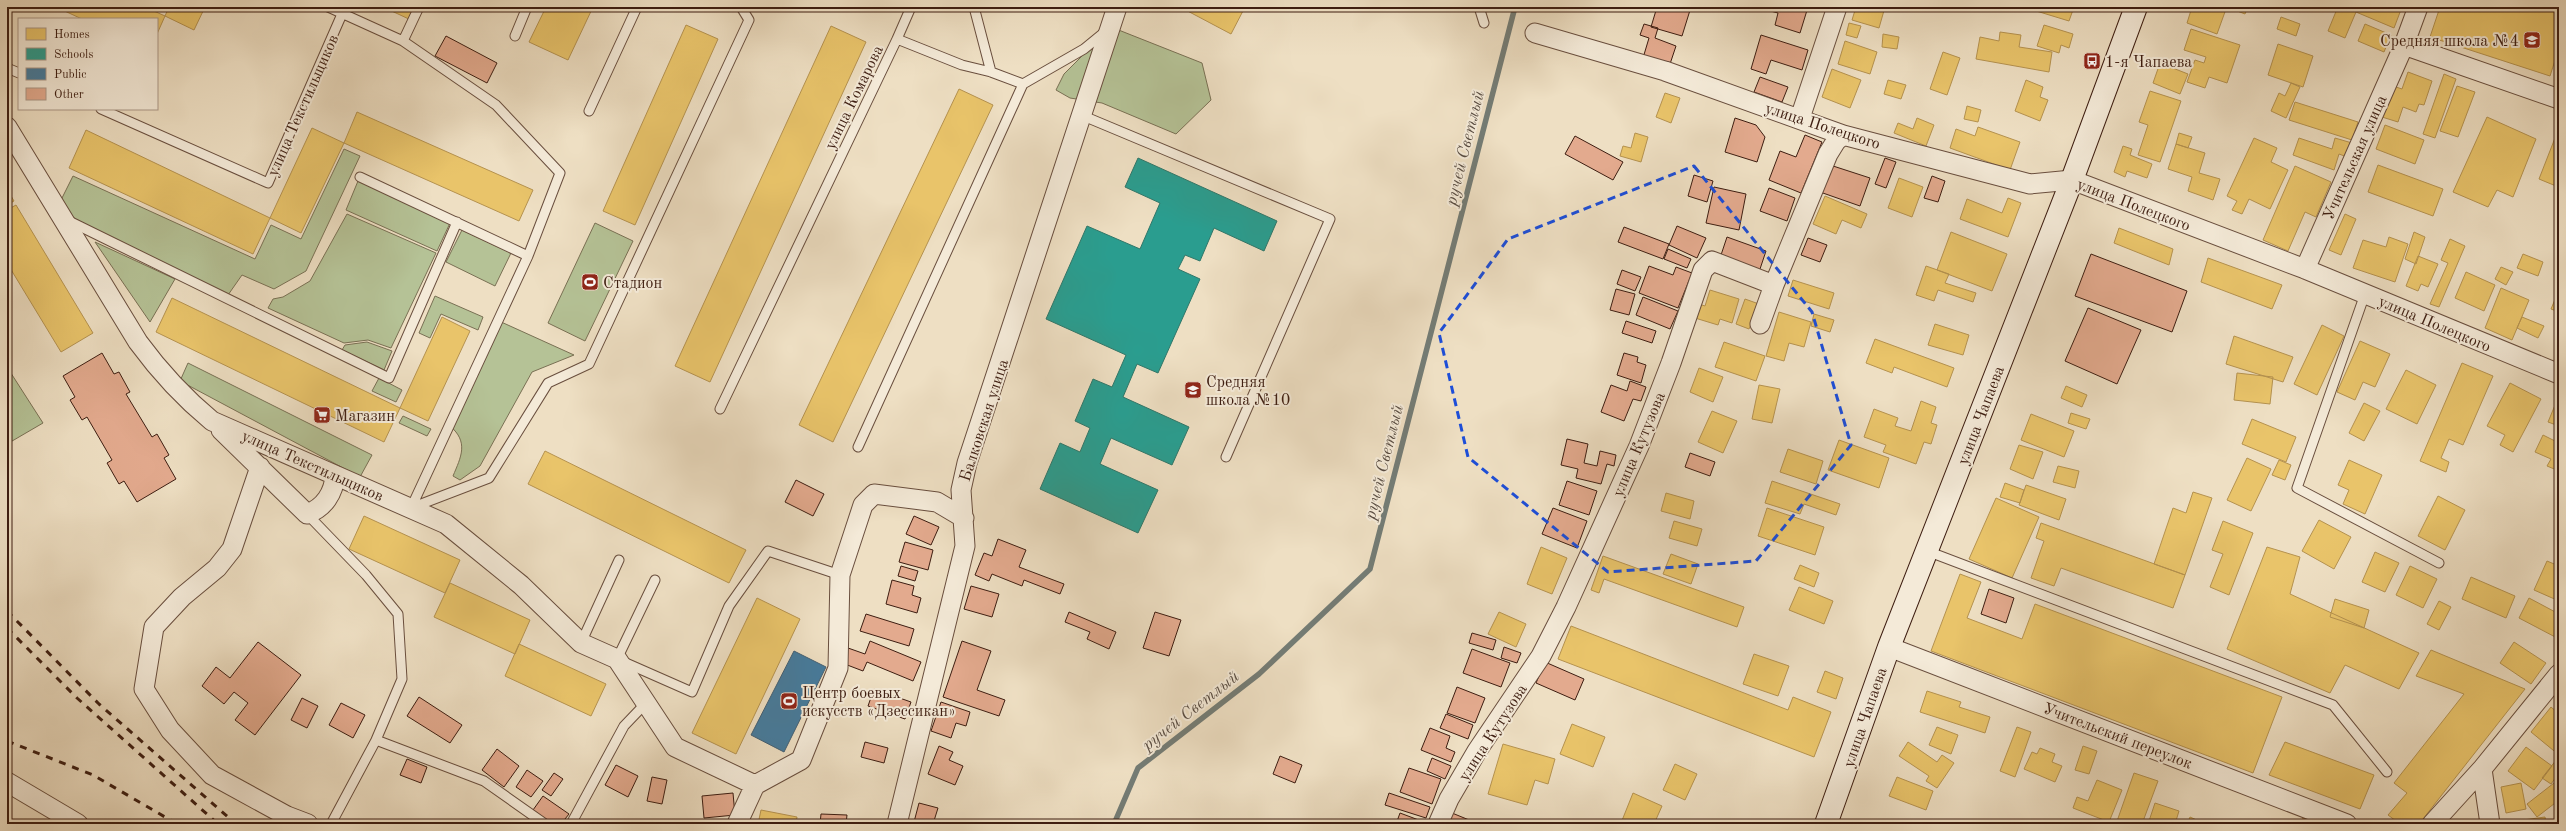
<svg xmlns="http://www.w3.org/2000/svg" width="2566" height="831" font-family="'Old Standard TT',serif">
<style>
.green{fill:#b5c296;stroke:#797054}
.homes{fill:#e9c46a;stroke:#b5924f}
.schools{fill:#2a9d8f;stroke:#307769}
.public{fill:#457b9d;stroke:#435f73}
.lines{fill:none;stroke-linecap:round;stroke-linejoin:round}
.stream{stroke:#747c75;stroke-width:5.5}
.building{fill:#e3aa8e;stroke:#3d1d11}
.lane-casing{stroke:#694e3e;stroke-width:11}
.street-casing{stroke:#694e3e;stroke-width:21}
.secondary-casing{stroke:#3d1d11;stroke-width:24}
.lane{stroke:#f4ead8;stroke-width:9}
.street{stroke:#f4ead8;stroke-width:19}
.secondary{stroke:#f4ead8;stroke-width:22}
.rail{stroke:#3d1d11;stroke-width:3;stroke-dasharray:7 7;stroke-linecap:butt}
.marked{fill:none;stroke:#1d4ed8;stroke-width:3;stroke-dasharray:8 5;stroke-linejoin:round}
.labels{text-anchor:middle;stroke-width:4;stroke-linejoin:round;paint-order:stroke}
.poi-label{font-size:16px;fill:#3d1d11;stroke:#f4ead8;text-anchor:start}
.street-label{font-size:16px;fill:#3d1d11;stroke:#f4ead8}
.water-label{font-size:17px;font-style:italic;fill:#594d43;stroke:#f4ead8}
</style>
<rect width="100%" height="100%" fill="#eedfc3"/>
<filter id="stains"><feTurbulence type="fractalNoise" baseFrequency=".005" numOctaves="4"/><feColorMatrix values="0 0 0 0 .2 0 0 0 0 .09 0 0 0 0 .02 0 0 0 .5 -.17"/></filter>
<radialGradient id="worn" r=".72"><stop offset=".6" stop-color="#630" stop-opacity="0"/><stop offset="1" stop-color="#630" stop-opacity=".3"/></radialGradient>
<path class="green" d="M1111 27 1202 63 1211 100 1176 134 1102 103 1070 98 1056 90 1064 74Z
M344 149 360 156 306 271 274 289 242 275 228 295 56 210 73 176 255 259 271 225 301 239Z
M358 181 450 223 437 251 346 210Z
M347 214 436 253 391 348 368 340 344 343 268 308 273 299 283 297 310 281Z
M595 223 633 241 585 341 548 323Z
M462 230 511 253 495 286 446 262Z
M95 242 175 279 150 322Z
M435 296 483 317 478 330 441 314 430 338 419 333Z
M499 321 574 355 532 372 480 466 460 480 453 476C461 457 469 442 450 426Z
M367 342 392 351 384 370 342 350 345 345Z
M188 363 372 455 360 477 180 381Z
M7 367 43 423 7 444Z
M379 378 402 390 396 402 372 391Z
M403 416 431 429 427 436 399 423Z"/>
<path class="homes" d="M56 7H145L165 16 157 34V19H82Z
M169 7H205L194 30 165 16Z
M383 7H417L411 20Z
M546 7H593L568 60 529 42Z
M1180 7H1245L1231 34Z
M1856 7H1885L1879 28 1852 20Z
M2034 7H2074L2069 21 2033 10Z
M2192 7 2226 9 2217 34 2187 23Z
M2227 7H2248L2245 14Z
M2331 7H2402L2394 28 2356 12 2345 38 2328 31 2337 9Z
M2440 7H2559L2555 24 2559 25V48L2550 76 2430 37Z
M2281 17 2300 24 2296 36 2277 29Z
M1849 23 1861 26 1857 38 1846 35Z
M2365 24 2391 35 2384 52 2358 41Z
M686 25 718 39 635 225 603 211Z
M2044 25 2073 34 2069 48 2061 45 2059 53 2037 46Z
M831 26 866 42 710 382 675 366Z
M2191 29 2240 45 2227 83 2209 77 2205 88 2187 82 2195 60 2204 63 2206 57 2184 50Z
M2000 32 2021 35 2019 47 2052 52 2049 72 1976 59 1980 37 1999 41Z
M1883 34 1899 37 1897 49 1882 47Z
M1845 41 1877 52 1870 74 1838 64Z
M2278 44 2313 56 2303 87 2268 75Z
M1943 52 1960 58 1947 95 1930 89Z
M2160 63 2188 74 2180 94 2153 83Z
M1832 69 1861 80 1850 108 1822 97Z
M2408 72 2432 81 2424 105 2419 104 2416 112 2403 107 2398 122 2382 117 2393 86 2402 89Z
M2444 74 2456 79 2435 138 2423 134Z
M1888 80 1906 85 1901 99 1884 94Z
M2026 80 2043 87 2040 97 2048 100 2040 121 2015 111Z
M2291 83 2300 87 2286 118 2271 111 2279 93 2285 96Z
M2457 86 2475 92 2458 137 2440 131Z
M959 89 993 105 833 442 799 425Z
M2150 91 2181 101 2160 162 2138 155 2148 125 2139 122Z
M1665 93 1680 98 1671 123 1656 117Z
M2295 102 2358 122 2352 140 2289 120Z
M1967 106 1981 110 1978 122 1964 119Z
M357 112 533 190 519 221 344 143Z
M2487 117 2536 139 2513 197 2497 190 2488 207 2453 192Z
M1917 118 1934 125 1926 146 1894 133 1898 123 1913 129Z
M2385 125 2424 140 2415 164 2376 149Z
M1978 127 2020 142 2010 170 1950 148 1956 129 1975 136Z
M312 128 344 143 301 233 270 218Z
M86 130 270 218 253 254 69 168Z
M1635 133 1648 137 1641 162 1620 156 1623 146 1631 148Z
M2179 133 2192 137 2188 148 2176 144Z
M2254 138 2277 148 2271 162 2288 170 2270 209 2249 199 2242 214 2232 210 2237 201 2227 196Z
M2299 138 2332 149 2335 138 2352 143 2347 157 2339 154 2334 170 2293 155Z
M2555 138 2559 140V179L2556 186 2539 179Z
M2176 144 2205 153 2199 173 2220 179 2213 200 2188 191 2192 177 2168 169Z
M2123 146 2132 149 2130 155 2152 164 2147 178 2127 171 2125 177 2114 172Z
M2378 165 2443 189 2433 216 2368 192Z
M2295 166 2331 182 2316 217 2305 212 2288 251 2263 240Z
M1899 178 1923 187 1912 217 1888 208Z
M7 189 14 201 7 205Z
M1825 196 1867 214 1861 228 1842 220 1836 234 1813 224Z
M2008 198 2021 203 2008 237 1960 219 1967 199 2002 213Z
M16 205 93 333 61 352 7 263V210Z
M2345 214 2356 219 2341 255 2329 250Z
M2119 228 2173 249 2169 265 2114 243Z
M1951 232 2007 254 1992 291 1937 270Z
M2414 232 2425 237 2416 264 2405 259Z
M2389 237 2408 244 2395 282 2353 268 2363 240 2386 247Z
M2450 239 2465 246 2439 307 2430 304 2448 263 2441 260Z
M2523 254 2543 262 2538 276 2517 268Z
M2418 256 2438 264 2428 287 2421 284 2418 291 2406 286Z
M2208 258 2282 285 2272 309 2201 282Z
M1926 266 1949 274 1945 283 1976 293 1973 302 1938 290 1934 301 1916 295Z
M2501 267 2513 272 2506 285 2495 279Z
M2466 272 2495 285 2484 311 2455 298Z
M1793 280 1834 293 1829 309 1788 296Z
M2501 288 2529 300 2512 340 2485 328Z
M1710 290 1739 299 1732 323 1720 319 1718 325 1695 318 1699 304 1705 306Z
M2559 290V312L2551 309Z
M172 298 400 408 384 442 156 332Z
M1745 299 1759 304 1749 329 1736 324Z
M1779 312 1811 322 1804 347 1789 343 1784 361 1766 356Z
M1814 314 1834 320 1830 332 1811 326Z
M442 317 470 331 428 421 400 408Z
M2522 317 2544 326 2538 338 2517 328Z
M1935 324 1969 335 1963 355 1928 345Z
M2322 325 2344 336 2317 395 2294 384Z
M2234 336 2293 357 2283 382 2226 364Z
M1875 339 1954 368 1947 387 1894 367 1892 373 1866 363Z
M2360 341 2390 354 2375 387 2363 382 2355 400 2337 392Z
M1724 342 1765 356 1756 381 1715 367Z
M2462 363 2493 376 2463 445 2449 439 2441 458 2449 462 2446 472 2420 461Z
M1699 368 1723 377 1713 402 1690 392Z
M2406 370 2436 385 2417 424 2386 409Z
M2237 373 2273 377 2270 404 2234 400Z
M2510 383 2541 399 2513 452 2500 445 2505 435 2487 426Z
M1759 385 1780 389 1772 423 1752 419Z
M2066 386 2087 395 2082 407 2061 398Z
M2558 398H2559V426L2548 422Z
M1921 401 1936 407 1931 423 1937 425 1931 444 1924 442 1916 464 1883 452 1886 445 1864 437 1874 409 1898 418 1895 426 1911 431Z
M2364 403 2380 411 2364 441 2349 433Z
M1712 411 1737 421 1723 453 1698 442Z
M2071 413 2090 419 2086 429 2068 423Z
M2031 414 2074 431 2064 457 2021 440Z
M2252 419 2296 437 2286 462 2242 444Z
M2543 435 2559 443V471L2547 466 2551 459 2535 452Z
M1839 440 1889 458 1879 488 1828 470Z
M2019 445 2043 452 2033 479 2010 469Z
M1788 449 1823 461 1816 484 1780 472Z
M545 451 746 550 729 583 528 484Z
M2247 458 2271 469 2251 511 2227 500Z
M2279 460 2291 465 2285 480 2272 475Z
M2349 460 2382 475 2365 514 2343 504 2349 490 2338 485Z
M2058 466 2079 471 2075 488 2053 482Z
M1772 481 1840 504 1836 515 1804 504 1800 514 1765 503Z
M2005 483 2024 490 2020 503 2000 497Z
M2026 485 2066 499 2059 520 2019 505Z
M2193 492 2212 498 2185 575 2154 564 2173 508 2186 513Z
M1666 493 1694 501 1690 519 1661 511Z
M2438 496 2465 510 2445 550 2418 536Z
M1996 498 2039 517 2012 578 1969 559Z
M1767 508 1824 527 1815 555 1758 536Z
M364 516 460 560 445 593 349 549Z
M2319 520 2351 537 2334 569 2302 551Z
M1674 521 1702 529 1697 546 1669 538Z
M2223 521 2253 533 2229 595 2210 587 2223 554 2212 550Z
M2041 523 2185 575 2173 608 2061 568 2054 586 2031 578 2044 541 2036 538Z
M1541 547 1567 558 1552 594 1527 584Z
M2267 547 2300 557 2290 594 2419 653 2399 689 2345 665 2330 693 2227 649Z
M2375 552 2399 563 2385 592 2362 582Z
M1671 554 1698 564 1691 584 1663 574Z
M1603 556 1744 607 1737 627 1604 579 1599 593 1591 590Z
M2547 561 2559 566V601L2534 590Z
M1800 565 1819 573 1814 587 1794 579Z
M2410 566 2437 579 2423 608 2396 595Z
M1960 574 1981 582 1967 618 2022 639 2035 604 2282 697 2253 773 1931 651Z
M2471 577 2515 596 2506 618 2462 599Z
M450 583 530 620 515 654 434 617Z
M1799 587 1833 601 1824 624 1789 610Z
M757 598 800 619 736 754 692 733Z
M2529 598 2559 614V639L2519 618Z
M2335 599 2369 610 2364 628 2330 617Z
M2439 601 2451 607 2439 630 2427 624Z
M1499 612 1526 624 1516 647 1488 634Z
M1571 626 1788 710 1793 697 1831 712 1814 757 1558 659Z
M2514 642 2546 663 2531 684 2500 663Z
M519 644 606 684 591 716 505 676Z
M2431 650 2525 689 2419 824H2400L2388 815 2407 793 2394 783 2464 694 2416 676Z
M1754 654 1789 666 1778 696 1743 684Z
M1825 671 1843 678 1836 699 1817 692Z
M1927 691 1961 702 1959 707 1990 717 1985 733 1920 712Z
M2551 707 2559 714V755L2531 732Z
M1572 724 1605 737 1593 767 1560 754Z
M1937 727 1958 735 1951 754 1929 745Z
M2017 727 2031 732 2015 777 2000 771Z
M1908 742 1937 762 1942 755 1954 763 1937 788 1926 781 1929 776 1899 756Z
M2285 742 2374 775 2360 809 2269 775Z
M1503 744 1555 759 1548 784 1535 780 1527 805 1488 794Z
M2083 746 2097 751 2089 774 2075 770Z
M2526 747 2552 766 2534 790 2508 771Z
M2040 748 2055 754 2052 762 2062 766 2055 782 2024 769 2032 752 2037 754Z
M2557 759 2559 761V773L2551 784 2542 778Z
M1675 764 1697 774 1685 800 1663 790Z
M2134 773 2158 781 2142 824H2116Z
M1897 777 1933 791 1926 810 1889 796Z
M2097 780 2122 790 2109 822 2073 808 2077 797 2088 801Z
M2521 783 2526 809 2506 813 2501 787Z
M2554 783 2559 789V800L2537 817 2527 804Z
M1633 793 1662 806 1654 824 1621 823Z
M2155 803 2179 811 2175 824H2148Z
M761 810 797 817 796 824H758Z
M2190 817 2201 822 2200 824H2187Z
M2545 817 2546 824H2516V821Z
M2303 818 2318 824H2300Z"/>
<path class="schools" d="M1138 158 1277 221 1264 251 1214 228 1200 261 1185 255 1178 269 1200 279 1158 373 1137 364 1123 397 1189 427 1172 465 1111 438 1100 464 1158 490 1138 533 1040 489 1060 443 1080 452 1090 428 1075 421 1093 379 1112 387 1126 355 1046 319 1087 226 1140 249 1160 203 1125 187Z"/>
<path class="public" d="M794 651 826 667 784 752 751 735Z"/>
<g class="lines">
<path class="stream" d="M1114 824 1138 768 1259 674 1370 569 1515 7"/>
</g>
<path class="building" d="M1657 7H1691L1682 36 1651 27Z
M1808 7 1800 33 1775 25 1778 13 1759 8Z
M1644 24 1658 28 1655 38 1676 46 1669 67 1643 58 1649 38 1640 35Z
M1761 35 1808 50 1802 70 1771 60 1766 74 1751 69Z
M446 36 497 63 487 83 435 56Z
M1760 77 1788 87 1782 102 1754 92Z
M1735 118 1756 125 1765 137 1757 162 1725 152Z
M1805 135 1822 142 1801 193 1769 180 1780 151 1796 157Z
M1575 136 1623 162 1613 180 1565 154Z
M1885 158 1896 162 1886 188 1875 184Z
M1830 165 1870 178 1860 206 1820 192Z
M1694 175 1713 181 1707 202 1688 196Z
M1932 176 1945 181 1938 202 1924 198Z
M1714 187 1746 194 1739 230 1706 223Z
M1769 188 1795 198 1787 221 1760 211Z
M1677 226 1706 238 1697 258 1669 245Z
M1624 227 1669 244 1663 259 1618 242Z
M1727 237 1766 251 1759 272 1720 258Z
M1808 238 1827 245 1820 262 1801 255Z
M1668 249 1691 259 1687 268 1664 259Z
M2091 254 2187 291 2172 332 2075 296Z
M1649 266 1673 275 1676 267 1692 273 1678 308 1639 293Z
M1622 270 1641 277 1635 291 1617 284Z
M1616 289 1635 294 1629 315 1610 310Z
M1643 297 1678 311 1670 329 1636 315Z
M2088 308 2141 330 2117 384 2065 361Z
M1626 321 1656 331 1652 343 1622 333Z
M102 353 114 374 119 372 130 392 126 394 152 437 157 434 169 455 164 458 176 479 137 502 124 481 119 484 107 463 112 460 87 417 82 420 70 400 75 397 63 376Z
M1624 353 1638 357 1637 362 1646 365 1641 383 1617 375Z
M1630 381 1646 387 1641 401 1633 399 1624 421 1601 412 1611 385 1627 391Z
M1567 439 1588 444 1584 463 1597 466 1600 451 1616 455 1614 466 1607 464 1601 484 1576 478 1578 469 1561 465Z
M1690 453 1715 462 1710 476 1685 467Z
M796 480 824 494 813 516 785 502Z
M1567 481 1597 491 1589 515 1559 505Z
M1553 508 1587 521 1577 548 1542 534Z
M914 516 939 527 931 545 906 534Z
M998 539 1026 550 1019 567 1064 584 1060 594 1024 580 1022 586 992 574 989 581 975 575 984 553 992 556Z
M905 542 933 550 928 570 899 562Z
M901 566 918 571 915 581 898 576Z
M892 580 914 586 912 595 921 598 917 613 886 604Z
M971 586 999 594 992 617 964 609Z
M1989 589 2014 598 2006 623 1981 614Z
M1069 612 1116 632 1109 649 1087 639 1090 632 1065 622Z
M1155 612 1181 620 1169 656 1143 648Z
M866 614 914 629 909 646 860 631Z
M1472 633 1496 640 1493 650 1469 643Z
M870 641 921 662 913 681 867 662 863 671 842 663 848 648 865 654Z
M962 641 991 651 977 690 1005 700 999 716 943 697Z
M258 642 301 675 255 735 235 720 248 703 234 692 224 704 202 686 216 667 230 678Z
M1504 647 1521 653 1517 663 1501 658Z
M1472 649 1510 663 1501 687 1463 673Z
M1545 662 1584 679 1575 700 1536 683Z
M1457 687 1485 698 1475 723 1447 713Z
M874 689 911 702 905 719 868 706Z
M419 697 462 725 450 743 407 716Z
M302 698 318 706 307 728 291 720Z
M941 702 970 712 966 726 956 723 951 738 931 731Z
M341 703 365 715 353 738 329 725Z
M1446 714 1473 725 1468 739 1440 728Z
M1430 728 1450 736 1446 748 1455 752 1451 762 1421 750Z
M865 742 888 748 884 763 861 757Z
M939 746 953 752 949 760 963 766 955 785 928 774Z
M497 749 519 766 504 787 482 770Z
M1280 756 1302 765 1295 783 1273 774Z
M1432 758 1451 766 1445 779 1427 771Z
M407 759 427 767 421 783 400 775Z
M616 765 638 776 628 797 605 785Z
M1409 768 1441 779 1432 804 1400 792Z
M527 770 543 781 531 797 516 787Z
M554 773 563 779 551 796 542 790Z
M652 777 667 780 662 804 647 801Z
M733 793 735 815 704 818 702 796Z
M1389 793 1430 807 1426 818 1385 805Z
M543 796 569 814 561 824H553L533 810Z
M919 803 938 808 933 824 914 822Z
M1400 813 1424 822 1423 824H1396Z
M1452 813 1479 824H1448Z
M821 814 847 815 846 824H820Z"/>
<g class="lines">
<defs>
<path id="lane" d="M328 7 403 41 496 105 560 173 528 256 411 508 489 478 548 383 589 364 749 20 741 7
M974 7 991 72
M1479 7 1484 23
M515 36 527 7
M897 39 911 7
M403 41 419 7
M7 68 19 73
M1023 84 1084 49 1106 31
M101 109 268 183 342 14
M589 111 637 7
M1081 115 1330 219 1226 457
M360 177 528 256
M69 221 389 378 457 222
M2365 294 2297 488 2439 563
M720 409 897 39 962 65 991 72 1023 84
M858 447 1023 84
M307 514 366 575 398 614 402 679 376 740 484 781 545 824
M1927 551 2333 705 2387 772
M655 580 617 659 692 692 729 606 768 551 840 575
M581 643 619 560
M331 824 376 740
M571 824 624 726 646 703"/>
<path id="street" d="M1535 33 1665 71 1843 135 2030 184 2072 180 2305 269 2559 374
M2404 45 2559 99
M1800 118 1837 7
M7 127 138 342C160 372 183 397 212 421L446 524 521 585 581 643 617 659 675 747 755 785 801 760 838 668 840 575 863 505 874 494 937 502 964 518
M2305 269 2404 45 2418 7
M1760 324 1774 285
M221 430 307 514C324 508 334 493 335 475
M260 467 232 549 217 568 182 597 154 627 144 689 170 730 212 775 287 816 308 824
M1889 647 2347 824
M2482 769 2490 824
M7 782 78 824
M737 824 755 785
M897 824 965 546 961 490 967 463 1117 7
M1438 824 1449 799 1477 751 1541 656 1566 607 1639 446 1671 363 1703 270 1712 261 1774 285 1828 154 1836 141 1843 135
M2432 824 2482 769 2559 674"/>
<path id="secondary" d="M1826 824 1889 647 2072 180 2136 7"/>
</defs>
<use href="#lane" class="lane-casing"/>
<use href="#street" class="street-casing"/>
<use href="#secondary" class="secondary-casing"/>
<use href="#lane" class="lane"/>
<use href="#street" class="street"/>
<use href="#secondary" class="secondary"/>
<path class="rail" d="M7 611 99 704 236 824
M7 628 77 698 218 824
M7 741 93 775 177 824"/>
</g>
<path class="marked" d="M1694 166 1812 312 1851 445 1756 561 1608 572 1468 457 1439 333 1508 239Z"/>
<defs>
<symbol id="school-square" viewBox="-11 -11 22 22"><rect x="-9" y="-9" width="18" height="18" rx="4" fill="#8f2418" stroke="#f4ead8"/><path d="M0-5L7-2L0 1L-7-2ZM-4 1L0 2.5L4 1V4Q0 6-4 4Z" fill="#fff"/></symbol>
<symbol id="bus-square" viewBox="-11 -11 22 22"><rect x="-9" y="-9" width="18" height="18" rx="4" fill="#8f2418" stroke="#f4ead8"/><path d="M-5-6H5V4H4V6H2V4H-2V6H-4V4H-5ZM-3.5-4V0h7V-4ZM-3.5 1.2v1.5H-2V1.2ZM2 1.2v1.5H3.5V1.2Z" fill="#fff"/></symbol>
<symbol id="stadium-square" viewBox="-11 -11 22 22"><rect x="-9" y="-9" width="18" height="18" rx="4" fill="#8f2418" stroke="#f4ead8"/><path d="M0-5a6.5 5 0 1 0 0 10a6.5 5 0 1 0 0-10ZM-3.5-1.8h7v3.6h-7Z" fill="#fff"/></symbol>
<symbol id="supermarket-square" viewBox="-11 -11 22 22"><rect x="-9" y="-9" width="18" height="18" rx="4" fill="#8f2418" stroke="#f4ead8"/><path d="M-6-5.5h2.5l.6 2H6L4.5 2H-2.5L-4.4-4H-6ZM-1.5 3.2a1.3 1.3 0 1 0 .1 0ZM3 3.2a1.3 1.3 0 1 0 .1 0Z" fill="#fff"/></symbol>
</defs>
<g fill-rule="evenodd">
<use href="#school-square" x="2522" y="30" width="20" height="20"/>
<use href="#bus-square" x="2082" y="51" width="20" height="20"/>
<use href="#stadium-square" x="580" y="272" width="20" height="20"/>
<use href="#school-square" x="1183" y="380" width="20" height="20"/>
<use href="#supermarket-square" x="312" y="405" width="20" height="20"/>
<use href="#stadium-square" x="779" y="691" width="20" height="20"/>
</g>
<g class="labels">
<g class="poi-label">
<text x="2519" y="46" text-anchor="end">Средняя школа №4</text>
<text x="2105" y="67">1-я Чапаева</text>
<text x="603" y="288">Стадион</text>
<text x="1206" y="387">Средняя<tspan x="1206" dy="18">школа №10</tspan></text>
<text x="335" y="421">Магазин</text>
<text x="802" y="698">Центр боевых<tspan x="802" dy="18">искусств «Дзессикан»</tspan></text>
</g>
<g class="street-label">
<text transform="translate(853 97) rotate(-64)" y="6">улица Комарова</text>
<text transform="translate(302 105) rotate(-66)" y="6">улица Текстильщиков</text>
<text transform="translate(1823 125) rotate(18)" y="6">улица Полецкого</text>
<text transform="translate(2354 157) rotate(-66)" y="6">Учительская улица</text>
<text transform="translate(2134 204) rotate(21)" y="6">улица Полецкого</text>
<text transform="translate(2435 323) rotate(23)" y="6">улица Полецкого</text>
<text transform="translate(1980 415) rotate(-69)" y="6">улица Чапаева</text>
<text transform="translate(983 420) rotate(-72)" y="6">Балковская улица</text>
<text transform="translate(1638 444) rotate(-67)" y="6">улица Кутузова</text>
<text transform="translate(313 465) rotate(24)" y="6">улица Текстильщиков</text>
<text transform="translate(1864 717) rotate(-71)" y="6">улица Чапаева</text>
<text transform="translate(1492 732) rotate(-57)" y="6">улица Кутузова</text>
<text transform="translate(2118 735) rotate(21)" y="6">Учительский переулок</text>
</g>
<g class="water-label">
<text transform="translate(1464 148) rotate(-76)" y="6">ручей Светлый</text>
<text transform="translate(1383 462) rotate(-76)" y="6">ручей Светлый</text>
<text transform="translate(1190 710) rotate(-38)" y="6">ручей Светлый</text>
</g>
</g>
<rect width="2566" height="831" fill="none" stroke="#eedfc3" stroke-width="24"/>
<rect x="8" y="8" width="2550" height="815" fill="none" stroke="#3d1d11" stroke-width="2"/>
<rect x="12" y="12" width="2542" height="807" fill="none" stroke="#3d1d11"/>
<rect x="18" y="18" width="140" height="92" fill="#f4ead8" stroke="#ab9888"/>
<rect x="26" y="28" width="20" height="12" fill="#e9c46a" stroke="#ab9888"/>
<text x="54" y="38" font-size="12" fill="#3d1d11">Homes</text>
<rect x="26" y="48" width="20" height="12" fill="#2a9d8f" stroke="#ab9888"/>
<text x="54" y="58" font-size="12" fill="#3d1d11">Schools</text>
<rect x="26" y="68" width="20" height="12" fill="#457b9d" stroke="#ab9888"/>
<text x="54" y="78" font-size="12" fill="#3d1d11">Public</text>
<rect x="26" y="88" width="20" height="12" fill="#e3aa8e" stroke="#ab9888"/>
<text x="54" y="98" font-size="12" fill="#3d1d11">Other</text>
<rect width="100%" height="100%" filter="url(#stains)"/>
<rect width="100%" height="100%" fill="url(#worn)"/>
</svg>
